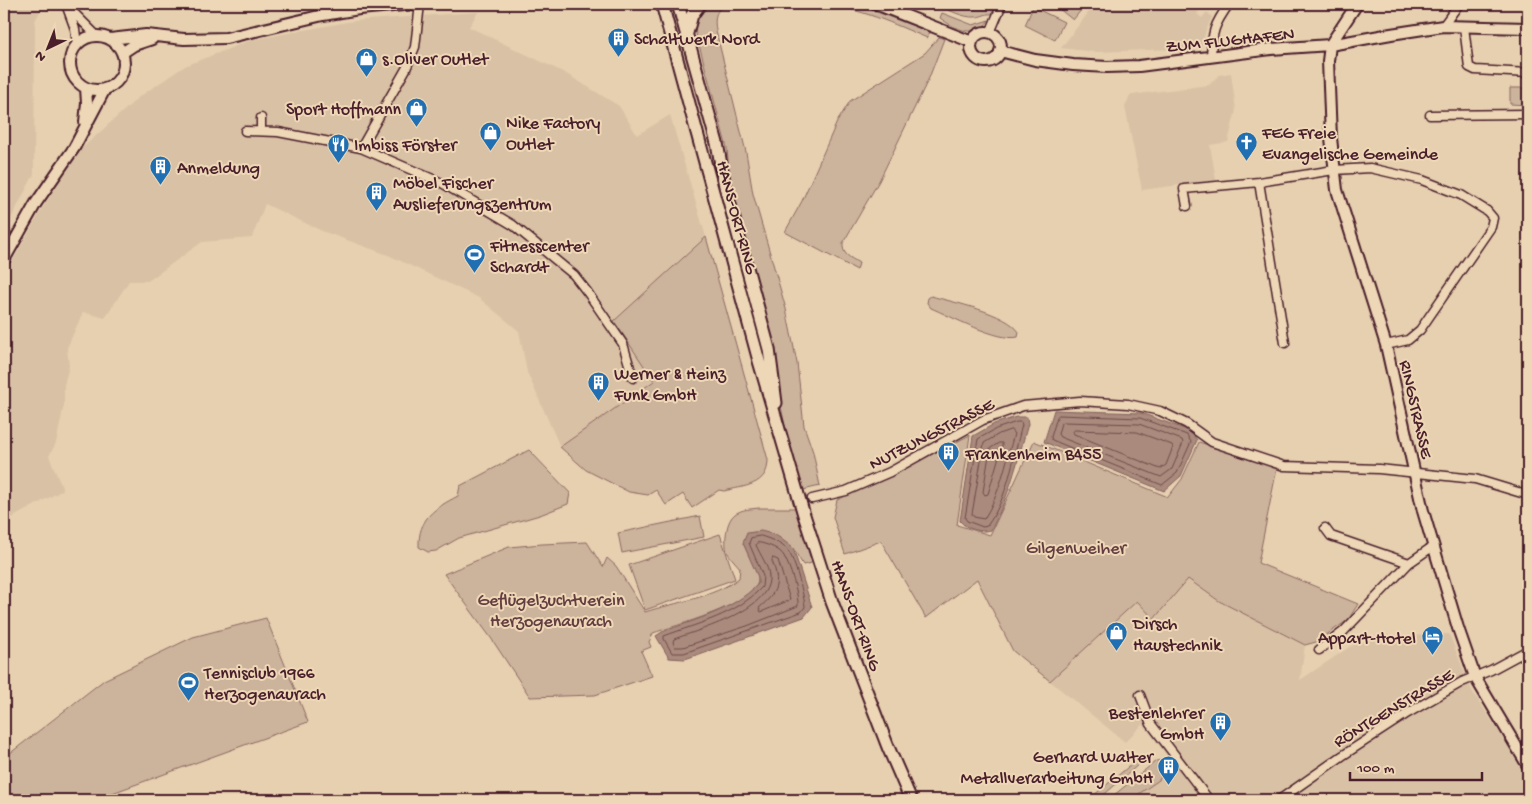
<svg xmlns="http://www.w3.org/2000/svg" width="1532" height="804" font-family="'Gochi Hand',sans-serif">
<style>
.built{fill:#d9c1a5}
.green{fill:#ccb39b;stroke:#8b6963}
.water{fill:#a98a7b;stroke:#835f5b}
.lines{fill:none;stroke-linecap:round;stroke-linejoin:round}
.shore{stroke:#704a4b;stroke-width:1}
.minor-casing{stroke:#4a1f2b;stroke-width:11}
.tertiary-casing{stroke:#4a1f2b;stroke-width:14}
.secondary-casing{stroke:#4a1f2b;stroke-width:15}
.minor{stroke:#edd7b6;stroke-width:8}
.tertiary{stroke:#edd7b6;stroke-width:10}
.secondary{stroke:#edd7b6;stroke-width:11}
.labels{text-anchor:middle;stroke-width:4;stroke-linejoin:round;paint-order:stroke}
.poi-label{font-size:18px;fill:#4a1f2b;stroke:#edd7b6;text-anchor:start}
.street-label{font-size:18px;fill:#4a1f2b;stroke:#edd7b6}
.park-label{font-size:18px;fill:#643d41;stroke:#edd7b6}
</style>
<rect width="100%" height="100%" fill="#e6d0b0"/>
<filter id="ink" filterUnits="userSpaceOnUse"><feTurbulence type="fractalNoise" baseFrequency=".02" numOctaves="2"/><feDisplacementMap in="SourceGraphic" scale="10" xChannelSelector="R" yChannelSelector="G"/><feConvolveMatrix kernelMatrix="1 2 1 2 8 2 1 2 1" color-interpolation-filters="sRGB"/></filter>
<g filter="url(#ink)">
<path class="built" d="M4 4H44L35 21 34 174 4 232Z
M1095 4H1189L1199 12 1197 14 1202 18 1207 12 1212 17 1206 30 1201 48 1095 52 1061 48Z
M478 12 469 27 565 73 619 106 637 135 670 115 706 237 615 320 654 381 560 447 527 372 519 331 479 298 388 255 322 231 265 204 252 238 202 242 148 281H129L105 318 83 312 67 348 69 366 64 385V405L56 443 49 456 63 490 4 522V276L42 209 79 151 139 97 185 66 251 40 353 21Z
M1231 73 1236 110 1228 142 1210 145 1216 180 1142 190 1125 107 1130 95 1209 85 1219 75Z
M1188 579 1219 601 1305 645 1300 680 1351 646 1383 635 1406 636 1449 634 1472 691 1527 774 1528 773V800H1130L1159 780 1171 761 1143 724 1125 742 1050 681 1137 601 1154 619Z"/>
<path class="green" d="M705 4H745C723 6 712 5 716 31L746 152 753 194 786 309 797 363 804 426 813 452 820 486 803 490 786 431 777 387 730 185 727 148 695 30 696 15Z
M789 4H847L877 12 929 32 927 38C894 24 860 8 824 5 812 4 800 5 789 4Z
M935 4H996L992 14C986 13 982 17 975 17 963 18 947 9 935 4Z
M1053 4H1086L1073 20Z
M1033 7 1064 22 1055 40 1025 25Z
M942 13 973 25 989 20C976 40 955 29 940 18Z
M939 37 944 39 929 78 879 181 843 243C842 255 850 257 859 263L857 270 785 232 802 201 837 122 850 101 925 53Z
M1510 88H1528V105L1510 104Z
M706 237 768 460C768 486 744 486 724 491L719 490 692 508 683 494 666 505 656 490 648 495 629 492 586 470 560 447 654 381 614 321Z
M931 296C952 302 1007 313 1019 332L1018 337C999 342 950 316 931 308L927 303 928 298Z
M970 435 957 525 990 535 1034 441 1168 497 1182 479 1199 442 1277 468 1258 563 1358 604 1348 620 1316 642 1305 645 1219 601 1188 579 1154 619 1137 601 1050 681 1013 651 977 579 926 618 881 541 845 554 833 517 837 500 889 476Z
M529 450 570 493 568 504 540 515 459 538 436 551 428 552 419 547C418 518 435 508 458 496L460 486Z
M759 508H799L816 562 803 565 793 548 743 543C747 552 760 573 758 582 752 605 674 626 653 633L649 642 651 647 641 651 652 676 595 695 530 697 491 638 444 574 509 547 542 544 587 542 603 567 607 558 616 566 645 612C676 602 713 598 739 578L740 568C736 563 730 557 727 552 724 542 726 520 735 514 742 509 751 509 759 508Z
M700 516 704 537 622 553 618 533Z
M720 534 735 579 645 610 629 565Z
M266 618 308 722 93 800H4V758L104 680 193 637Z
M1138 759 1139 764 1098 800H1088Z
M1163 760 1171 761 1159 780 1130 800H1108L1156 761Z"/>
<path class="water" d="M1054 410 1141 413 1190 431 1197 440 1181 476 1164 491 1044 442Z
M1016 417H1027L1028 424C1017 462 1010 495 991 530 982 533 966 529 960 521L973 436 994 424Z
M761 531 776 535 793 548 812 607 804 617 751 636 685 659 669 658 656 636 662 632C696 619 732 611 758 584V577L743 543 747 533Z"/>
<g class="lines">
<path class="shore" d="M1059 415 1140 418 1187 435 1191 442 1177 473 1162 485 1052 440 1051 437 1057 417Z
M1017 422H1021L1022 425C1013 458 1008 498 987 526L983 527 967 521 965 518 978 439 996 429Z
M1064 422 1139 424 1182 440 1183 443 1172 469 1161 477 1060 437 1058 434 1061 423Z
M1011 430 1014 434C1006 462 1000 494 984 519L974 517 972 514 984 443 999 434Z
M1075 430 1137 432 1172 445 1173 447 1166 465 1160 469 1074 434 1073 432Z
M999 443H1002V446L988 494 985 495 983 492 990 449Z
M761 536C770 539 782 543 788 551 794 557 805 599 805 607L801 612 684 653H672L664 639V636C699 623 736 615 762 587L763 576 749 543 751 538Z
M761 543C769 545 780 549 784 556 790 566 799 595 798 606L747 626 683 647H675L673 642 674 639C699 630 771 610 769 577 769 566 760 555 756 545L757 543Z
M773 558 778 560 790 600 761 612 759 608C777 593 781 583 772 561Z"/>
<defs>
<path id="minor" d="M65 4 97 36
M420 4 415 47 406 69 361 148 442 183 513 225 574 275 588 293 623 344 633 378
M67 7 75 29 77 45
M1443 26 1459 4
M1464 27 1469 67 1475 70 1528 73
M990 33 1002 4
M1211 57C1212 32 1214 25 1229 4
M1430 115 1528 114
M261 118V131
M245 131 278 132 361 148
M1259 182 1285 343
M1187 206 1184 189 1259 182 1334 170 1370 168 1422 180 1461 195 1487 211 1493 218 1491 227 1420 330 1408 340 1386 345
M812 499 846 491 890 472 983 420 1023 406 1080 401 1128 404 1160 411 1187 424 1212 442 1284 466 1379 469 1475 479 1528 495
M1325 528 1331 536 1409 563
M1319 650 1343 632 1409 563 1432 547
M1140 695 1151 724 1209 800
M1279 800 1342 756 1408 713 1462 682 1491 670 1528 650"/>
<path id="tertiary" d="M876 4 972 42
M1357 4 1330 45 1328 61 1331 138 1337 190 1386 345 1423 511 1458 628 1475 677 1528 766
M971 47a15 15 0 1 1 30 0a15 15 0 1 1-30 0Z
M70 63a27 27 0 1 1 54 0a27 27 0 1 1-54 0Z
M110 39 146 35 184 39 226 38 323 15 359 9 415 4
M1000 51 1035 60 1073 65 1107 67 1139 66 1271 49 1330 45 1391 34 1443 26 1528 28
M122 53 134 45 152 39
M85 122 87 103 86 88
M4 260 36 203 74 148 105 89"/>
<path id="secondary" d="M662 4 759 361 804 515 832 602 888 747 911 800
M678 4 717 143 725 186 769 349 776 403
M687 33 692 15 700 4"/>
</defs>
<use href="#minor" class="minor-casing"/>
<use href="#tertiary" class="tertiary-casing"/>
<use href="#secondary" class="secondary-casing"/>
<use href="#minor" class="minor"/>
<use href="#tertiary" class="tertiary"/>
<use href="#secondary" class="secondary"/>
</g>
</g>
<defs>
<symbol id="building-pin" viewBox="-11 -11 22 30"><path d="M0 17L-7.5 6A9.5 9.5 0 1 1 7.5 6Z" fill="#1f6fb2" stroke="#edd7b6"/><path d="M-4-6H4V6H1V3H-1V6H-4ZM-2.5-4.3h1.7v1.8h-1.7ZM.8-4.3h1.7v1.8H.8ZM-2.5-1h1.7V.8h-1.7ZM.8-1h1.7V.8H.8Z" fill="#fff"/></symbol>
<symbol id="shop-pin" viewBox="-11 -11 22 30"><path d="M0 17L-7.5 6A9.5 9.5 0 1 1 7.5 6Z" fill="#1f6fb2" stroke="#edd7b6"/><path d="M-5-2.5h2.3a2.7 3.5 0 0 1 5.4 0H5L5.5 6h-11ZM-1.5-2.5h3a1.5 2.3 0 0 0-3 0Z" fill="#fff"/></symbol>
<symbol id="church-pin" viewBox="-11 -11 22 30"><path d="M0 17L-7.5 6A9.5 9.5 0 1 1 7.5 6Z" fill="#1f6fb2" stroke="#edd7b6"/><path d="M-1.2-6h2.4v3.5h3.3v2.4h-3.3V6h-2.4V-.1h-3.3v-2.4h3.3Z" fill="#fff"/></symbol>
<symbol id="restaurant-pin" viewBox="-11 -11 22 30"><path d="M0 17L-7.5 6A9.5 9.5 0 1 1 7.5 6Z" fill="#1f6fb2" stroke="#edd7b6"/><path d="M-5-6h1v4h1v-4h1v4h1v-4h1v5L-1.5 .5V6h-2V.5L-5-1ZM5-6V6H3V1.5H1.5Q1.5-4 5-6Z" fill="#fff"/></symbol>
<symbol id="stadium-pin" viewBox="-11 -11 22 30"><path d="M0 17L-7.5 6A9.5 9.5 0 1 1 7.5 6Z" fill="#1f6fb2" stroke="#edd7b6"/><path d="M0-5a6.5 5 0 1 0 0 10a6.5 5 0 1 0 0-10ZM-3.5-1.8h7v3.6h-7Z" fill="#fff"/></symbol>
<symbol id="hotel-pin" viewBox="-11 -11 22 30"><path d="M0 17L-7.5 6A9.5 9.5 0 1 1 7.5 6Z" fill="#1f6fb2" stroke="#edd7b6"/><path d="M-6-4.5h1.5V1H6V5H4.5V3h-9V5H-6ZM-4 0a1.8 1.8 0 1 1 3.6 0ZM.5 0V-2.5h3Q6-2.5 6 0Z" fill="#fff"/></symbol>
</defs>
<g fill-rule="evenodd">
<use href="#building-pin" x="606" y="26" width="25" height="34"/>
<use href="#shop-pin" x="354" y="46" width="25" height="34"/>
<use href="#shop-pin" x="404" y="96" width="25" height="34"/>
<use href="#shop-pin" x="478" y="120" width="25" height="34"/>
<use href="#church-pin" x="1234" y="130" width="25" height="34"/>
<use href="#restaurant-pin" x="326" y="132" width="25" height="34"/>
<use href="#building-pin" x="148" y="154" width="25" height="34"/>
<use href="#building-pin" x="364" y="180" width="25" height="34"/>
<use href="#stadium-pin" x="462" y="242" width="25" height="34"/>
<use href="#building-pin" x="586" y="370" width="25" height="34"/>
<use href="#building-pin" x="936" y="440" width="25" height="34"/>
<use href="#shop-pin" x="1104" y="620" width="25" height="34"/>
<use href="#hotel-pin" x="1420" y="624" width="25" height="34"/>
<use href="#stadium-pin" x="176" y="670" width="25" height="34"/>
<use href="#building-pin" x="1208" y="710" width="25" height="34"/>
<use href="#building-pin" x="1156" y="754" width="25" height="34"/>
</g>
<g class="labels">
<g class="poi-label">
<text x="634" y="44">Schaltwerk Nord</text>
<text x="382" y="64">s.Oliver Outlet</text>
<text x="401" y="114" text-anchor="end">Sport Hoffmann</text>
<text x="506" y="128">Nike Factory<tspan x="506" dy="21">Outlet</tspan></text>
<text x="1262" y="138">FEG Freie<tspan x="1262" dy="21">Evangelische Gemeinde</tspan></text>
<text x="354" y="150">Imbiss Förster</text>
<text x="177" y="173">Anmeldung</text>
<text x="393" y="188">Möbel Fischer<tspan x="393" dy="21">Auslieferungszentrum</tspan></text>
<text x="490" y="251">Fitnesscenter<tspan x="490" dy="21">Schardt</tspan></text>
<text x="614" y="379">Werner &amp; Heinz<tspan x="614" dy="21">Funk GmbH</tspan></text>
<text x="965" y="459">Frankenheim B455</text>
<text x="1133" y="629">Dirsch<tspan x="1133" dy="21">Haustechnik</tspan></text>
<text x="1416" y="643" text-anchor="end">Appart-Hotel</text>
<text x="204" y="678">Tennisclub 1966<tspan x="204" dy="21">Herzogenaurach</tspan></text>
<text x="1204" y="718" text-anchor="end">Bestenlehrer<tspan x="1204" dy="21">GmbH</tspan></text>
<text x="1153" y="762" text-anchor="end">Gerhard Walter<tspan x="1153" dy="21">Metallverarbeitung GmbH</tspan></text>
</g>
<g class="street-label">
<text transform="translate(1230 39) rotate(-6)" y="6">ZUM FLUGHAFEN</text>
<text transform="translate(738 217) rotate(75)" y="6">HANS-ORT-RING</text>
<text transform="translate(1417 409) rotate(77)" y="6">RINGSTRASSE</text>
<text transform="translate(931 433) rotate(-27)" y="6">NUTZUNGSTRASSE</text>
<text transform="translate(857 615) rotate(70)" y="6">HANS-ORT-RING</text>
<text transform="translate(1393 707) rotate(-31)" y="6">RÖNTGENSTRASSE</text>
</g>
<g class="park-label">
<text x="1076" y="553">Gilgenweiher</text>
<text x="551" y="605">Geflügelzuchtverein<tspan x="551" dy="21">Herzogenaurach</tspan></text>
</g>
</g>
<rect width="1532" height="804" fill="none" stroke="#edd7b6" stroke-width="20"/>
<rect x="10" y="10" width="1512" height="784" fill="none" stroke="#4a1f2b" stroke-width="2" filter="url(#ink)"/>
<g transform="translate(48 48) rotate(223)" stroke="#edd7b6" stroke-width="4" paint-order="stroke">
<path d="M0-4L9 19L0 12L-9 19Z" fill="#4a1f2b"/>
<text y="-8" font-size="14" font-weight="bold" text-anchor="middle" fill="#4a1f2b">N</text>
</g>
<path d="M1350 772v8h132v-8" fill="none" stroke="#4a1f2b" stroke-width="2.5"/>
<text x="1357" y="772" font-size="15" fill="#4a1f2b" stroke="#edd7b6" stroke-width="4" paint-order="stroke">100 m</text>
</svg>
